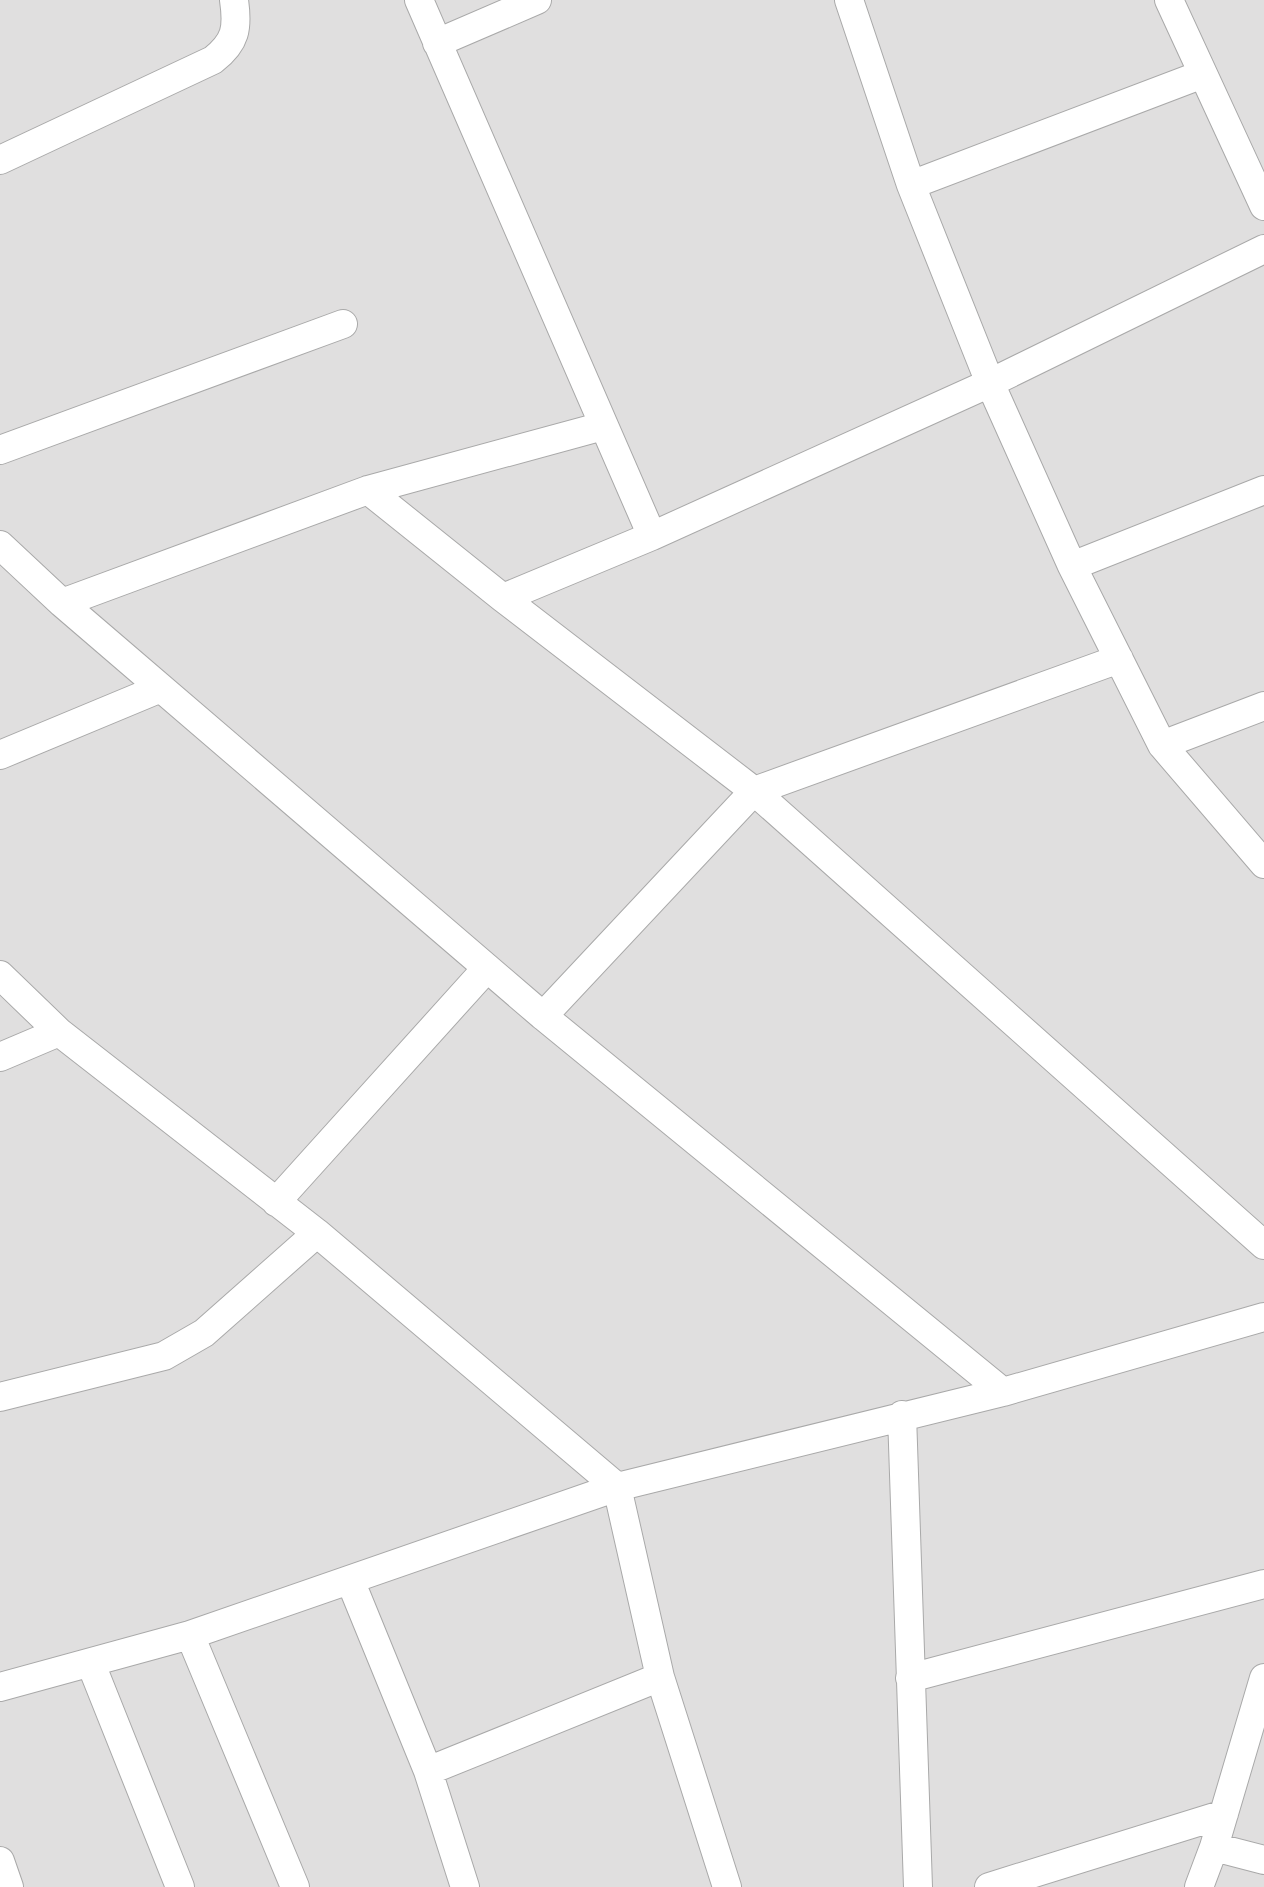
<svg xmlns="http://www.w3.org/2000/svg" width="1264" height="1887" font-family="'Fira Sans Condensed',sans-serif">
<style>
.residential{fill:#e0dfdf}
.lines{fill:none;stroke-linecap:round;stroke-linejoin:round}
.street-casing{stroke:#a9a9a9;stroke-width:30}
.street{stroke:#fff;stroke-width:28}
</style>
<rect width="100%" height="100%" fill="#f2efe9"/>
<path class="residential" d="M0 0H1264V1887H0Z"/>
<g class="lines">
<defs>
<path id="street" d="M419 0 652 536
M849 0 911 185 990 383 1072 566 1162 745 1264 864
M1169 0 1264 206
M437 43 537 0
M0 160 213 60C236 42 238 28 234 0
M911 185 1203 74
M0 450 343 324
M368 490 503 598 754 791 1264 1245
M0 545 62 603 543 1016 1003 1392
M1072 566 1264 490
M503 598 652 536 990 383 1264 249
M62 603 368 490 603 426
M1162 745 1264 706
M0 755 161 688
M0 975 59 1032 317 1233 617 1487 660 1677 727 1887
M543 1016 754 791 1119 659
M0 1057 59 1032
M276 1202 487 968
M0 1397 164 1356 204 1333 317 1233
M902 1415 918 1887
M350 1580 428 1771 465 1887
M190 1635 295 1887
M91 1664 180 1887
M910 1678 1264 1584
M0 1687 190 1635 617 1487 1003 1392 1264 1317
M428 1771 660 1677
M1214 1847 1264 1860
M0 1861 9 1887
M989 1887 1224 1814
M1199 1887 1214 1847 1264 1678"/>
</defs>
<use href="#street" class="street-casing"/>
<use href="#street" class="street"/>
</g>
</svg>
